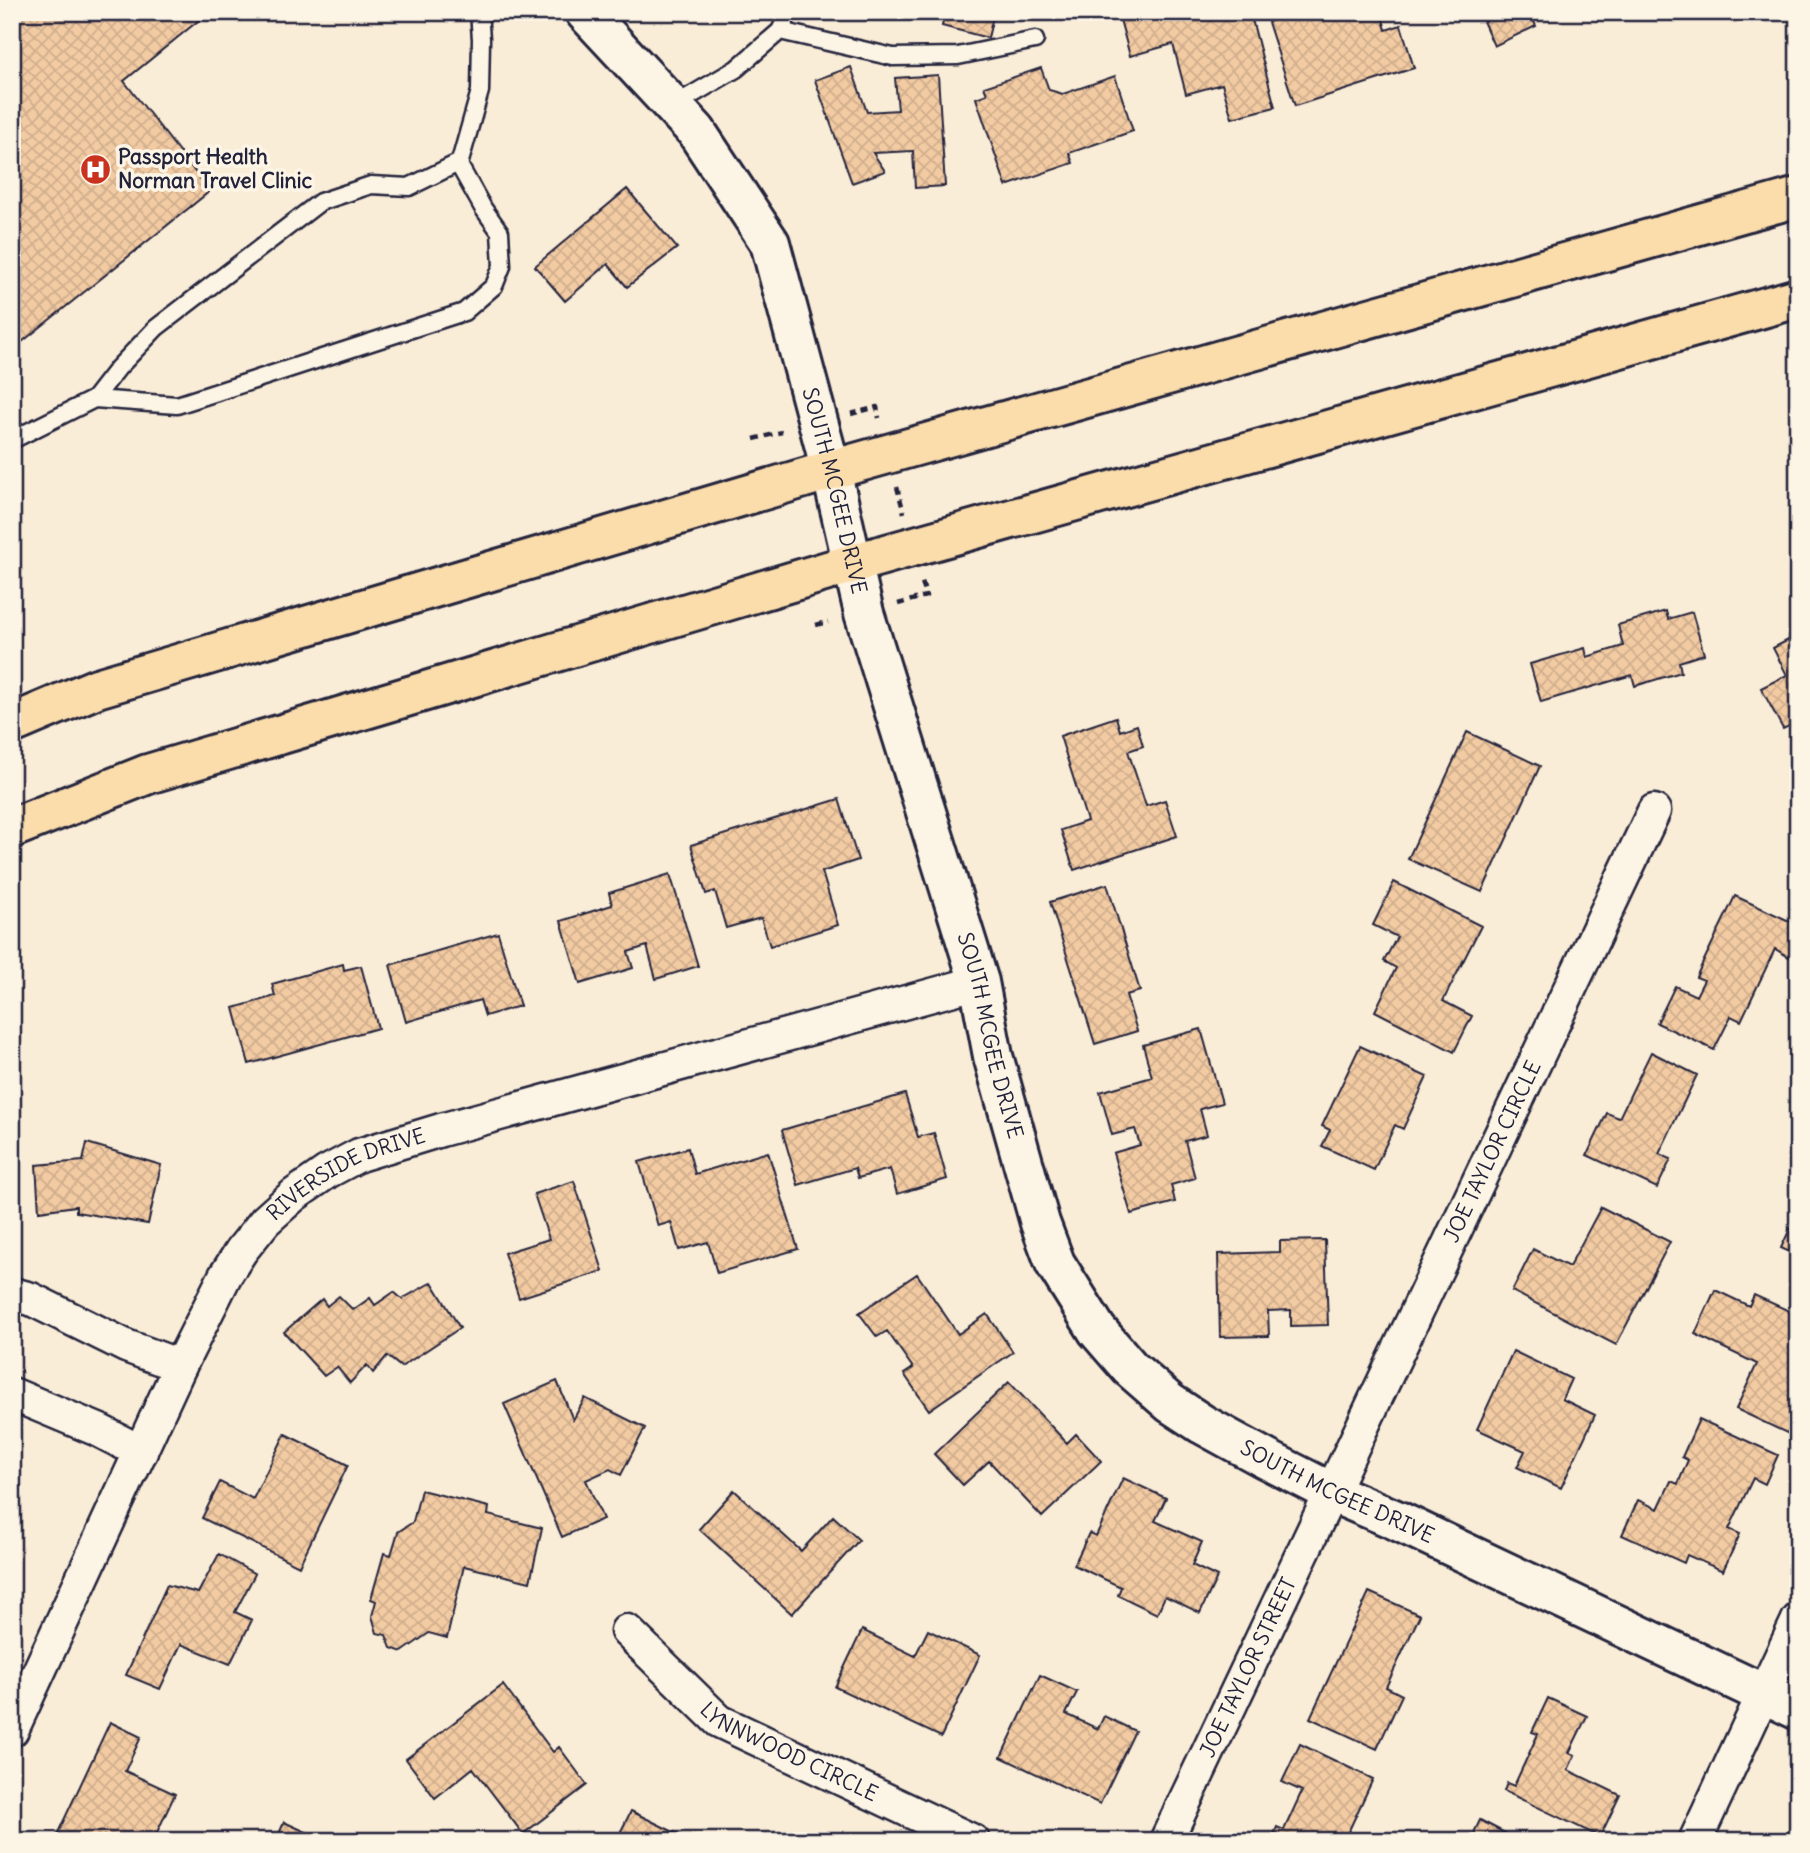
<svg xmlns="http://www.w3.org/2000/svg" width="1810" height="1853" font-family="Delius,sans-serif">
<style>
.building{fill:url(#building-cross-hatch);stroke:#22223b;stroke-width:2}
.lines{fill:none;stroke-linecap:round;stroke-linejoin:round}
.lane-casing{stroke:#22223b;stroke-width:21}
.street-casing{stroke:#22223b;stroke-width:37}
.secondary-casing{stroke:#22223b;stroke-width:44}
.highway-casing{stroke:#22223b;stroke-width:44}
.path{stroke:#22223b;stroke-width:4.5;stroke-dasharray:7 5;stroke-linecap:butt}
.lane{stroke:#fcf5e5;stroke-width:16}
.street{stroke:#fcf5e5;stroke-width:32}
.secondary{stroke:#fcf5e5;stroke-width:38}
.highway{stroke:#fbddab;stroke-width:38}
.labels{text-anchor:middle;stroke-width:7;stroke-linejoin:round;paint-order:stroke}
.poi-label{font-size:21px;font-weight:bold;fill:#22223b;stroke:#fcf5e5;text-anchor:start}
.street-label{font-size:21px;fill:#22223b;stroke:#fcf5e5}
</style>
<defs>
<pattern id="building-cross-hatch" width="8" height="8" patternUnits="userSpaceOnUse" patternTransform="scale(1.75)"><rect width="8" height="8" fill="#f3cba3"/><path d="M0 0l8 8M0 8l8-8" fill="none" stroke="#d0ae8d"/></pattern>
</defs>
<rect width="100%" height="100%" fill="#faedd8"/>
<filter id="ink" filterUnits="userSpaceOnUse"><feTurbulence type="fractalNoise" baseFrequency=".0143" numOctaves="2"/><feDisplacementMap in="SourceGraphic" scale="14" xChannelSelector="R" yChannelSelector="G"/><feConvolveMatrix kernelMatrix="1 2 1 2 8 2 1 2 1" color-interpolation-filters="sRGB"/></filter>
<g filter="url(#ink)">
<path class="building" d="M12 12H209L124 81 210 191 12 350Z
M945 12H994L988 38 942 26Z
M1118 12H1250L1275 107 1232 118 1222 84 1186 94 1173 44 1130 56Z
M1287 12H1381L1386 30 1401 25 1414 68 1295 106 1268 22 1288 15Z
M1479 12H1532L1530 13 1536 26 1494 46Z
M851 67 867 112 898 110 895 78 938 75 945 186 915 188 913 151 873 153 885 171 852 183 815 80Z
M1041 68 1049 90 1063 94 1115 76 1133 131 1069 153 1073 163 1006 186 976 98 987 94 984 87Z
M627 189 677 248 627 287 608 264 565 301 535 266Z
M1666 611 1668 619 1692 612 1704 654 1679 662 1681 672 1635 686 1632 675 1541 702 1530 664 1585 648 1587 657 1623 646 1618 625Z
M1798 635V738L1791 725 1783 729 1761 688 1787 675 1773 648Z
M1116 717 1120 731 1137 725 1143 746 1128 751 1146 806 1165 800 1177 836 1074 870 1061 830 1087 821 1060 736Z
M1467 732 1540 766 1482 892 1408 859Z
M839 799 858 860 822 872 838 925 770 946 761 918 726 928 715 891 706 894 691 845Z
M670 874 698 966 656 979 647 946 628 952 633 968 580 984 561 921 612 905 609 893Z
M1394 882 1481 926 1443 1001 1472 1016 1454 1052 1375 1011 1396 968 1384 961 1397 937 1373 925Z
M1107 884 1140 991 1126 995 1137 1031 1095 1044 1050 902Z
M1735 896 1798 925V939L1789 957 1775 949 1741 1021 1731 1016 1714 1050 1657 1023 1675 986 1696 996 1704 980 1696 977Z
M498 933 520 1006 485 1016 480 1000 406 1022 390 965Z
M343 964 344 970 361 966 378 1028 249 1064 234 1008 275 996 272 984Z
M1201 1029 1222 1103 1200 1109 1207 1135 1185 1141 1195 1178 1171 1185 1175 1202 1131 1214 1113 1153 1140 1145 1135 1129 1112 1135 1100 1092 1152 1077 1143 1045Z
M1360 1046 1427 1077 1403 1129 1395 1125 1374 1170 1322 1146 1330 1130 1322 1126Z
M1651 1052 1697 1075 1659 1154 1671 1159 1657 1188 1587 1155 1607 1113 1619 1118Z
M905 1094 918 1137 934 1133 947 1179 897 1194 890 1169 858 1178 855 1168 798 1185 782 1130Z
M87 1143 161 1165 148 1224 76 1212V1206L39 1211 36 1165 83 1161Z
M688 1148 695 1174 768 1152 798 1249 717 1273 708 1242 679 1250 671 1222 658 1226 639 1162Z
M574 1181 603 1271 519 1298 504 1253 549 1239 534 1194Z
M1601 1207 1670 1242 1616 1345 1512 1291 1533 1249 1569 1267Z
M1798 1212V1256L1781 1248Z
M1325 1240 1328 1325 1291 1326V1310L1268 1311 1269 1336 1220 1337 1218 1254 1280 1252V1241Z
M917 1274 958 1334 987 1314 1013 1352 929 1410 904 1374 913 1368 887 1331 877 1337 859 1313Z
M432 1282 460 1328 401 1367 387 1356 373 1373 367 1365 350 1383 337 1367 324 1376 284 1332 322 1299 327 1306 339 1296 353 1310 370 1298 375 1305 394 1292 402 1299Z
M1715 1290 1749 1306 1754 1295 1798 1315V1416L1789 1434 1736 1409 1757 1364 1695 1334Z
M1513 1351 1571 1379 1562 1399 1595 1415 1561 1488 1517 1467 1525 1451 1477 1429Z
M557 1381 573 1420 585 1398 645 1428 621 1475 610 1469 586 1480 603 1519 562 1537 504 1404Z
M1009 1382 1067 1443 1076 1434 1101 1461 1042 1517 989 1461 963 1485 934 1454Z
M1699 1419 1778 1455 1765 1484 1753 1478 1729 1529 1740 1534 1723 1571 1687 1555 1684 1563 1622 1535 1638 1500 1658 1509 1671 1481 1678 1484 1688 1460 1682 1457Z
M285 1434 348 1465 299 1566 202 1518 220 1482 253 1499Z
M1123 1478 1166 1498 1155 1521 1202 1542 1192 1565 1217 1577 1200 1613 1165 1596 1157 1614 1118 1595 1121 1587 1074 1565 1089 1533 1096 1536Z
M421 1490 489 1507 488 1515 542 1528 530 1582 464 1566 447 1638 429 1633 402 1652 391 1648 386 1635 377 1633 372 1616 376 1601 371 1599 384 1553 391 1555 398 1532 413 1522Z
M734 1490 801 1551 833 1516 859 1540 792 1614 699 1529Z
M219 1554 255 1574 235 1612 252 1620 230 1664 181 1644 160 1689 126 1675 167 1585 198 1593Z
M1369 1592 1420 1615 1386 1687 1402 1695 1377 1749 1310 1718Z
M862 1630 915 1656 928 1630 980 1655 941 1737 835 1687Z
M1040 1675 1077 1692 1066 1714 1098 1729 1104 1716 1135 1731 1100 1804 1001 1757Z
M503 1685 553 1752 559 1747 587 1785 523 1834 473 1768 435 1798 406 1759Z
M1548 1698 1587 1716 1569 1753 1575 1755 1568 1770 1620 1795 1600 1837 1504 1791 1507 1783 1514 1786 1538 1734 1532 1732Z
M110 1722 141 1737 125 1771 175 1794 153 1841H115L104 1836 102 1841H64L56 1837Z
M1300 1744 1373 1779 1344 1841H1271L1277 1827 1284 1830 1302 1791 1282 1782Z
M631 1811 692 1841H616Z
M1480 1820 1520 1841H1470Z
M284 1822 326 1841H276Z"/>
<g class="lines">
<defs>
<path id="lane" d="M780 31 893 57 958 56 1035 40
M673 106 736 69 780 31 789 12
M94 399 118 368 156 328 320 202 371 185 409 187 456 164 459 165
M12 440 94 399 177 405 464 312 494 286 502 266 500 232 483 208 459 165 480 91 481 39 479 12"/>
<g id="street">
<path d="M12 1294 31 1299 126 1346 180 1366"/>
<path d="M12 1394 98 1430 141 1452"/>
<path id="s1" d="M627 1631 719 1721 973 1841"/>
<path id="s2" d="M12 1730 180 1366 225 1276 241 1251 265 1221 294 1195 327 1172 359 1155 441 1130 979 982"/>
<path id="s3" d="M1166 1841 1654 811"/>
<path d="M1695 1841 1798 1620"/>
</g>
<g id="secondary">
<path id="s4" d="M585 12 696 131 770 243 831 470 864 613 979 982 993 1056 1040 1223 1055 1263 1097 1330 1130 1368 1170 1403 1202 1424 1266 1459 1333 1493 1396 1520 1798 1710"/>
</g>
<path id="highway" d="M12 724 97 688 831 470 1798 197
M12 828 148 774 851 564 1798 298"/>
</defs>
<use href="#lane" class="lane-casing"/>
<use href="#street" class="street-casing"/>
<use href="#secondary" class="secondary-casing"/>
<use href="#highway" class="highway-casing"/>
<path class="path" d="M851 414 877 407 879 418
M754 439 782 432
M897 487 904 513
M898 604 926 596 922 582
M816 625 828 622"/>
<use href="#lane" class="lane"/>
<use href="#street" class="street"/>
<use href="#secondary" class="secondary"/>
<use href="#highway" class="highway"/>
</g>
</g>
<defs>
<symbol id="hospital-disc" viewBox="-11 -11 22 22"><circle r="9.5" fill="#c8321e" stroke="#fcf5e5"/><path d="M-5-5h3v3.5h4V-5h3V5h-3V1.5h-4V5h-3Z" fill="#fff"/></symbol>
</defs>
<g fill-rule="evenodd">
<use href="#hospital-disc" x="78" y="152" width="35" height="35"/>
</g>
<g class="labels">
<g class="poi-label">
<text x="118" y="164">Passport Health<tspan x="118" dy="24">Norman Travel Clinic</tspan></text>
</g>
<g class="street-label">
<text dy="7" stroke="none"><textPath href="#s4" startOffset="553">SOUTH MCGEE DRIVE</textPath></text>
<text dy="7" stroke="none"><textPath href="#s4" startOffset="1120">SOUTH MCGEE DRIVE</textPath></text>
<text dy="7" stroke="none"><textPath href="#s3" startOffset="763">JOE TAYLOR CIRCLE</textPath></text>
<text dy="7" stroke="none"><textPath href="#s2" startOffset="665">RIVERSIDE DRIVE</textPath></text>
<text dy="7" stroke="none"><textPath href="#s4" startOffset="1729">SOUTH MCGEE DRIVE</textPath></text>
<text dy="7" stroke="none"><textPath href="#s3" startOffset="192">JOE TAYLOR STREET</textPath></text>
<text dy="7" stroke="none"><textPath href="#s1" startOffset="205">LYNNWOOD CIRCLE</textPath></text>
</g>
</g>
<rect width="1810" height="1853" fill="none" stroke="#fcf5e5" stroke-width="42"/>
<rect x="21" y="21" width="1768" height="1811" fill="none" stroke="#22223b" stroke-width="2.5" filter="url(#ink)"/>
</svg>
